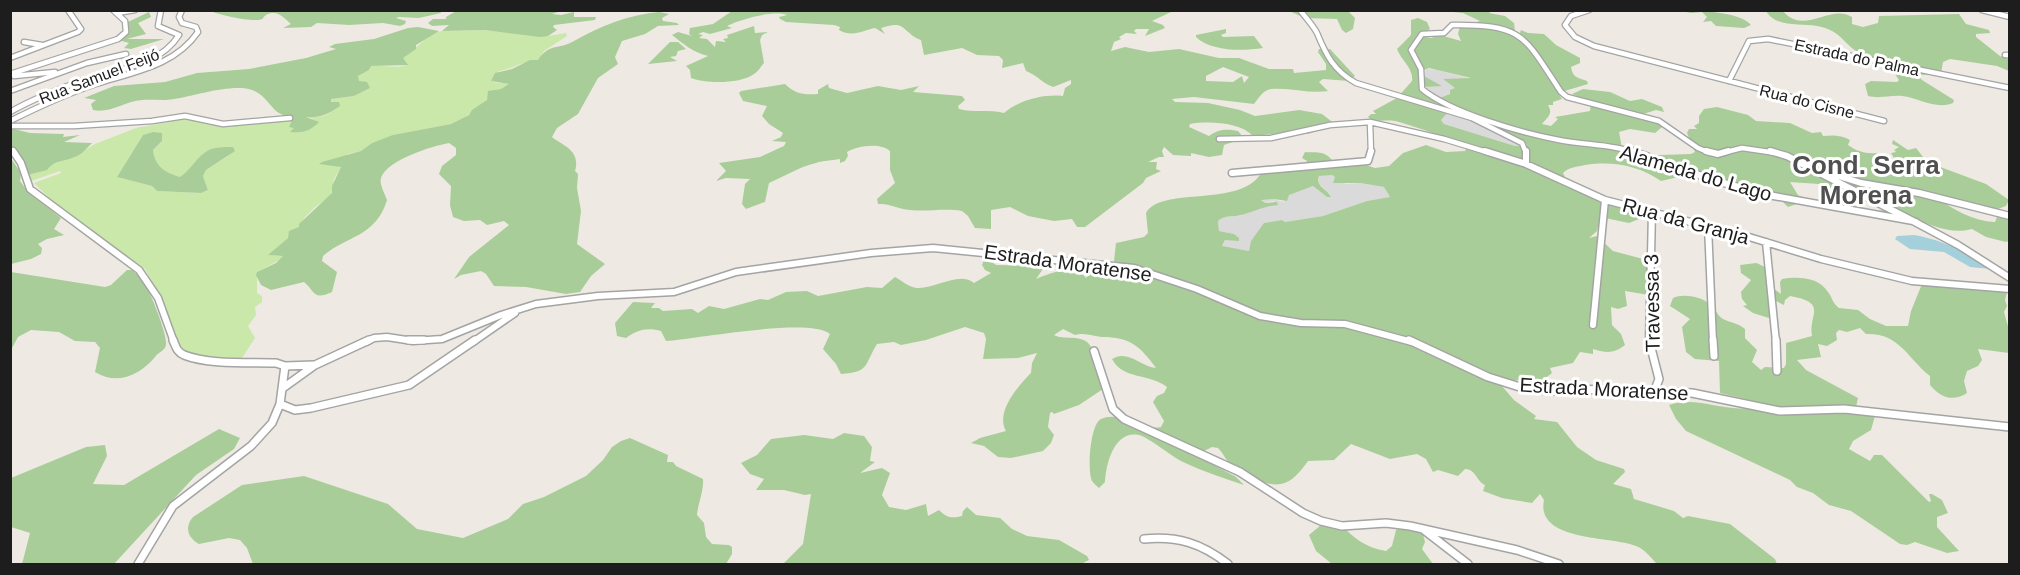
<svg xmlns="http://www.w3.org/2000/svg" width="2020" height="575" font-family="Helvetica,sans-serif">
<style>
.residential{fill:#dbdada}
.grass{fill:#c9e8a9;fill-rule:evenodd}
.forest{fill:#a9cd98;fill-rule:evenodd}
.water{fill:#a3d0db}
.lines{fill:none;stroke-linecap:round;stroke-linejoin:round}
.minor-far2-casing{stroke:#a4a4a4;stroke-width:7}
.minor-far1-casing{stroke:#a4a4a4;stroke-width:9}
.minor-casing{stroke:#a4a4a4;stroke-width:10}
.minor-far2{stroke:#fff;stroke-width:4.5}
.minor-far1{stroke:#fff;stroke-width:6}
.minor{stroke:#fff;stroke-width:7}
.labels{text-anchor:middle;stroke-width:6;stroke-linejoin:round;paint-order:stroke}
.far-street-label{font-size:16px;fill:#1d1d1d;stroke:#fff}
.street-label{font-size:20px;fill:#1d1d1d;stroke:#fff}
.district-label{font-size:26px;font-weight:bold;fill:#505050;stroke:#fff}
</style>
<rect width="100%" height="100%" fill="#eeeae3"/>
<path class="residential" d="M1426 69 1437 70 1472 79H1443L1455 88 1444 98H1433L1425 95 1422 89 1431 85 1441 86 1424 76Z
M1447 110 1520 138 1527 145 1515 146 1444 124 1441 120Z
M1326 175H1332L1346 184 1360 183 1384 187 1390 197 1367 201 1323 216 1285 222 1282 220 1265 223 1249 251 1222 247 1225 240 1234 234 1219 231 1218 221 1222 217 1239 216 1264 206 1278 204 1273 201 1265 203 1261 200 1274 199 1284 202 1288 195 1313 186 1327 197 1331 195 1319 184V176Z"/>
<path class="grass" d="M485 30 548 36 566 33 567 36 544 51 538 60C524 60 513 69 499 71L492 82 510 84 501 89 494 90 487 100 464 118 451 124 399 134 372 143 361 151 348 154 338 166H342L334 179 331 196 315 207 304 218 300 227 269 255 283 256V258L257 272V293L262 296V302L255 307 256 315 248 326 255 338 242 358 200 356 184 352 177 342 162 299 145 269 52 201 34 183 61 173 60 171 31 181 27 175 58 161 74 157 95 144 136 128 169 122 179 117 222 124 293 118V121L314 119 306 117C316 117 325 118 333 110L331 99 354 96 370 88 359 82 358 76 369 70 371 66C382 65 397 69 407 65L402 58C405 57 429 37 430 34L442 31ZM143 135 162 141 153 150C155 166 164 172 180 177L190 170 205 152 228 156 206 170 203 176 208 190 201 193 157 191 152 186 117 177Z"/>
<path class="forest" d="M458 10H564L552 14 561 15 574 12V17H596L595 20 554 25 553 27 557 30 548 36 540 37 485 30 442 31 449 25 432 26 428 23 433 19H446V17Z
M440 11 441 13 419 18 399 17 396 18 406 21 405 24 400 26 383 23 349 25 317 23 311 27 283 28 291 24C284 18 277 9 266 15 261 19 265 19 258 20 246 21 221 15 210 11Z
M732 11H1173L1152 21 1163 25 1165 28 1145 36 1149 29H1136L1134 31 1137 34 1126 33 1119 37 1121 39 1114 42 1111 51 1125 47 1149 52 1179 49 1219 58H1239L1269 69H1293L1294 73 1326 70V64L1318 52 1319 49H1330L1355 76 1349 81 1323 79 1319 82 1328 91C1309 94 1290 87 1271 89 1263 90 1258 99 1254 104L1194 97 1172 99 1175 102 1208 103 1240 110 1255 116 1299 110 1322 114 1335 124 1308 134 1303 131 1253 136C1240 122 1208 121 1190 124L1189 127 1209 136C1219 129 1226 129 1238 131L1244 138 1224 145 1222 155 1209 157 1191 153V156L1173 155 1164 147 1162 151 1164 157H1159L1148 162H1157L1156 169 1161 171 1146 178 1143 183 1085 227H1077L1072 219 1054 221 1028 216 1010 207 991 210V229L975 228 968 216 962 211C944 208 927 212 910 210 898 209 889 203 878 204L877 199 895 183 890 170V151C880 142 857 146 847 152L848 156 845 161 840 163V159C831 161 824 160 816 163 799 167 785 176 769 183L765 202 746 209 742 204 745 184 750 179 726 178 716 181 726 171 719 163 760 157 784 146 786 142 772 141 781 137 783 133 769 124 762 116 767 106 743 101 739 93 741 91 785 84C795 94 804 95 818 94V90L828 84 829 88 847 93 878 86 901 90 919 86 913 92 962 96 965 100 958 106 959 109C974 113 989 109 1004 113 1019 100 1044 94 1063 96L1065 88 1071 84V80L1053 87C1042 83 1037 75 1026 71L1023 63 1002 68 1003 60 999 56 977 55 962 48 924 55 921 40C901 32 907 19 881 28L885 34 875 28C864 30 853 38 839 30L840 27 834 25 786 22 780 19 779 17 787 15C773 10 741 19 727 26L732 28 710 34 703 32 698 34 703 35 699 38 707 39 715 47 716 41 726 42 723 39 728 38 727 35 754 26 755 33 768 32 762 35 760 40 764 63C761 66 758 72 754 74 740 84 707 84 691 78L690 70 686 66 708 56C694 53 682 43 672 35L678 32 692 36 689 34 690 28 713 24ZM1223 67 1249 77 1244 83 1242 76 1233 82 1206 81V76Z
M1289 11H1348L1355 18 1353 29 1346 33 1342 30 1337 19 1305 18Z
M1443 11H1491L1489 13 1505 16 1514 23 1515 31 1520 33 1521 30 1528 33 1544 34 1556 45 1580 58V63L1571 67C1573 78 1577 77 1587 81L1588 84 1558 93 1562 99 1553 102V105H1548C1554 115 1546 118 1542 124L1551 126 1558 119 1555 117 1590 111 1591 102 1572 94 1583 89 1610 92 1630 101 1642 99 1662 107 1664 112 1656 110 1640 115 1662 124V127L1655 133 1630 129 1619 132 1622 148 1629 156 1691 154 1695 152 1687 133 1689 129H1697L1694 126 1699 123V116L1704 109 1717 107 1748 115 1756 121 1790 123 1812 133 1821 132 1823 136C1833 135 1841 135 1850 140L1848 145C1856 151 1866 154 1876 153L1883 160 1894 158 1891 153 1896 152 1894 150 1899 147 1892 144 1893 140 1908 150 1916 148 1927 162 1986 184 2009 200 2006 206 1995 210 1937 197C1953 210 1973 221 1995 222L1999 212 2009 211V241L2006 242 1986 237 1972 229C1950 235 1933 225 1911 218 1900 215 1888 214 1877 212L1875 211 1889 210 1865 200 1841 198 1819 184 1790 182 1798 195 1808 200 1788 207 1779 198 1759 187 1741 188 1728 184 1710 183 1683 176 1661 181C1637 165 1613 161 1585 165 1577 167 1569 167 1563 173 1572 196 1617 203 1639 209L1645 214 1644 217 1629 223 1600 217 1597 231 1589 238 1597 236 1613 251 1647 260 1655 279 1649 295 1625 291 1627 306 1618 309 1611 307 1612 325 1621 334 1625 345C1613 354 1607 353 1593 349V354L1580 352 1573 363 1550 368 1552 373 1543 380 1530 378 1509 382 1481 375 1501 385 1514 400 1536 416 1534 419 1557 422 1577 447 1596 460 1624 469 1625 472 1613 484 1631 489 1634 499 1674 511 1683 518 1688 516 1730 524 1775 559 1777 564H1657C1651 558 1645 549 1636 546 1613 536 1535 542 1544 500L1540 494 1532 503 1502 498 1483 491 1485 485C1476 481 1476 469 1465 469L1458 476 1438 470 1433 472 1426 459 1417 454 1390 459 1351 444 1334 460 1308 461C1290 487 1277 491 1249 475 1243 473 1237 470 1232 466 1227 462 1223 453 1218 448L1212 447 1202 452 1203 459 1236 477 1244 485C1223 478 1202 471 1183 462 1171 456 1148 437 1139 435 1114 430 1106 464 1105 482L1099 488C1097 486 1094 484 1092 481 1087 471 1090 424 1101 419 1120 410 1142 431 1161 427L1164 421 1153 402 1157 396 1164 393 1167 387C1149 373 1123 380 1112 359 1128 349 1141 367 1156 368 1140 346 1130 337 1102 337 1092 336 1085 332 1075 335L1063 329 1054 335C1063 340 1078 335 1087 342 1096 349 1095 371 1104 380L1103 389 1079 405 1054 414 1052 412 1050 413 1048 427 1054 435 1051 443 1043 451 1011 458 998 457 984 446 971 443 980 438 1006 431C995 412 1018 386 1031 373L1032 363 1037 353 1018 358 983 359 986 339 984 333 965 327 926 340 901 345 894 342 877 344C864 365 870 372 841 374L836 364 823 349 830 334C809 317 696 339 666 341L661 331C647 327 637 330 626 338L617 336 615 323 633 302 655 303 651 308H659L663 311 692 309 698 313 709 306 724 309 760 299 768 300 786 292 807 291 818 296 867 287 882 288 895 277C902 281 909 287 917 288 936 289 959 271 974 283L991 273 985 270 982 265 984 260 994 258 992 262 996 265 1045 266 1036 279C1044 275 1072 265 1080 271 1082 273 1084 276 1086 278L1090 274 1129 272 1161 280 1155 273 1115 263 1114 261 1116 243 1144 237 1148 233 1146 213C1162 184 1251 211 1264 166L1272 168 1306 164 1307 161 1302 158 1305 152C1316 153 1324 150 1332 160H1351L1360 166 1366 165 1375 168 1389 166 1403 153 1426 145 1446 152 1465 151 1467 147C1461 142 1405 123 1395 121 1388 120 1379 121 1372 121L1368 117 1371 114H1376L1373 111 1397 98 1412 81C1414 69 1401 60 1397 49L1411 35V20L1418 18 1427 22 1430 29 1422 34 1425 37 1431 38 1440 35 1461 41 1458 34 1460 26 1480 21 1463 13ZM1429 68 1471 78 1443 79 1455 88 1450 90V94C1439 98 1435 102 1423 93L1424 87 1442 86 1424 76V70ZM1448 112C1463 116 1519 133 1527 145L1515 146 1444 124 1441 120ZM1332 175 1335 177 1333 183H1360L1384 187 1390 197 1367 201 1323 216 1285 222 1282 220 1264 223 1251 241 1249 251 1222 246 1225 240 1239 241V238L1234 234 1219 231 1218 221C1226 214 1232 218 1241 215 1253 212 1264 206 1278 205L1277 202 1265 203 1261 200 1274 199 1287 201 1289 195 1313 186 1327 197H1331C1328 189 1315 187 1319 176Z
M1681 11C1698 10 1741 12 1751 25L1744 28 1716 26 1711 21 1703 22 1707 17 1702 12 1691 13Z
M1766 11H1783C1803 36 1831 3 1852 17V24L1863 27 1878 23 1879 16 1959 14 1966 24 1989 30 1990 33 1976 34V37L2000 56 2009 59V71L1997 66 1950 59 1943 62 1941 74 1918 75 1922 80 1954 100 1953 103C1936 110 1919 98 1902 96 1890 95 1880 99 1868 96L1865 84 1871 81 1897 82 1899 80C1896 76 1892 68 1889 65 1884 60 1870 58 1863 55 1842 45 1844 31 1817 26 1800 23 1776 28 1766 11Z
M149 12 151 17 138 23 146 34 127 39H164L131 49 124 48 129 43 118 40 127 29 128 22Z
M659 12 669 14 662 18 663 21 677 23 679 25 658 26 645 34 622 41 615 57 618 64 598 78 578 114 557 128 552 137C563 146 581 150 575 171L578 174 577 188 581 211 577 244 605 264 591 276 580 292 566 294 526 287 494 286 486 274 481 271 461 275 454 279 469 257 509 225 504 221 487 225 480 220 464 221 453 217 450 205 451 186 439 174 442 166 456 155V148L449 143C432 146 387 160 381 178 379 184 385 194 387 200 376 237 346 236 323 256L322 261 337 272 332 292C313 301 315 291 304 282L271 290 261 285 256 275 257 272 276 263 283 256 268 255 288 238 289 231 299 227V224L332 193V186L341 167 319 164 322 162 361 151 372 143 393 135 451 124 469 115 472 110 487 100 488 91 501 89 509 84 491 81 495 73 512 69 530 60H538C549 43 558 50 574 41 601 26 627 15 659 12Z
M418 27 439 31 416 45V49L403 58 408 65 371 66 369 70 358 76 359 81 367 82 370 88 354 96 331 99V102H339L340 106C328 114 321 118 306 117L319 122C310 131 304 133 290 132L294 128 289 127 293 118C288 116 280 115 276 111 269 104 262 93 252 90 233 83 194 96 174 99 164 101 152 99 142 100 125 101 110 114 93 110L91 104 96 100 84 98 114 86 165 82 197 73 249 69 306 58 336 49 329 47 335 44 374 39 408 28Z
M1226 29V33L1221 35 1223 37 1254 36 1263 48C1243 51 1212 52 1196 37V35Z
M670 42H678L686 49 678 51 676 56 670 57 677 61 648 64Z
M10 128 30 133 64 134 63 137 80 135 64 142 92 143C87 148 83 153 77 156 65 162 55 159 47 170L27 175C25 162 23 154 11 148Z
M153 132 162 133V141L153 150C155 166 164 172 180 177 191 170 197 156 209 150 215 147 225 147 233 147L235 151 206 170 203 176 208 190 201 193 157 191 152 186 117 177 143 135Z
M10 157 21 173 20 181 28 192 61 218 54 229 64 235 47 239 38 244 42 248 41 254 31 259 11 264Z
M1756 263C1772 269 1772 274 1774 289L1781 294 1780 282 1782 279C1798 276 1819 277 1828 292 1833 298 1832 303 1839 308L1858 310 1870 319 1886 326H1908L1911 311 1922 284 2007 292 2005 300 2007 306 2004 312 2009 330V353L1978 349 1982 360 1978 366 1967 371 1964 381 1967 393C1953 402 1941 398 1930 385V376C1907 358 1900 333 1866 334L1860 328 1847 332 1839 330 1836 333 1837 340 1827 346 1818 344 1821 357 1797 360 1806 370 1858 398 1856 407 1875 416 1871 430 1853 441 1849 449 1870 461 1874 455H1882L1929 502 1931 501 1929 494H1932L1942 500 1948 513 1937 517V527L1959 551 1947 553 1915 542 1907 545 1900 544 1851 511 1829 505 1813 493 1797 487 1790 480 1686 431 1676 419 1669 405C1700 395 1727 415 1756 406L1753 401 1720 393 1719 361 1695 359 1686 352 1682 327 1690 319 1670 306 1673 298C1684 293 1705 297 1714 308 1717 312 1718 316 1723 319 1731 323 1738 323 1745 329V338L1757 350 1752 362 1761 370 1765 367 1784 368 1786 364V343L1812 336C1808 314 1829 303 1790 296L1785 300 1784 305 1776 301 1772 319 1753 313 1743 306 1747 305 1742 299 1741 292 1751 280 1741 273 1740 265Z
M127 270H132C135 273 139 276 142 279 149 288 167 333 166 344 166 351 158 352 155 357 140 375 117 386 95 372L100 348 95 342 75 341 59 332 31 330 18 337 11 350V272L105 287 111 285Z
M219 429 240 438 234 449 196 475 114 564H22L30 533 11 527V478L86 447 105 445 107 456 93 484 124 485Z
M844 433 864 436 872 447 870 461 875 462 860 473 882 468 890 473 882 495 889 507 906 510 926 504 928 516 939 510C946 517 951 519 962 516L963 511 967 507 976 515 1000 518 1012 529 1027 536 1059 540 1087 556 1089 560 1081 564H783L803 544 811 494 805 495 784 490H756L764 479 750 474 741 463 757 455 771 439 804 435 833 439Z
M630 438 668 455 667 462H673L676 466 703 479C704 491 698 503 697 515L704 523 706 537 712 544 729 545 732 547V554L726 564H253L247 548 240 540 229 538 199 544C188 538 184 527 193 517L242 485 304 476 388 504 417 529 463 538 508 519 523 504 544 497 586 476 603 460 612 447 621 441Z
M1330 523 1340 524C1354 538 1366 548 1386 551L1392 546 1396 530C1407 526 1413 527 1423 534L1425 542 1422 549 1433 564H1332L1316 551 1309 535 1321 525Z"/>
<path class="water" d="M1914 235C1944 240 1967 253 1991 269L1970 267 1944 252 1910 249 1895 239 1897 236Z"/>
<g class="lines">
<defs>
<path id="minor-far2" d="M182 10 179 17 182 23
M1300 10C1305 17 1313 25 1317 33 1326 55 1334 71 1356 83L1472 118 1522 143 1526 153
M1589 10 1571 16 1565 25 1575 37 1594 46 1884 121
M1982 10 2010 17
M117 13 135 10
M24 42 42 45
M2005 55H2010
M10 58 78 32 81 29 68 10
M10 74 118 39 126 32 125 21 113 10
M14 76 55 72
M1729 81 1749 41 1768 39 2010 88
M10 91 87 63 126 54
M10 112C33 99 58 89 84 80 116 69 159 67 179 35L158 26 161 10
M10 121C38 107 66 94 96 84 133 72 175 66 198 32L196 27 182 23
M1370 122 1444 139 1490 153
M10 126H74L152 121 185 116 223 124 290 118
M1219 139 1271 138 1330 125 1370 122 1371 153
M10 149 15 153
M1637 153C1613 144 1584 145 1559 140 1522 133 1451 113 1422 89L1421 69 1411 50 1422 34 1444 33 1452 25C1524 24 1524 36 1561 92L1567 97 1659 121 1698 148 1710 153
M1722 153 1742 148 1776 153"/>
<path id="minor-far1" d="M13 151 21 163 30 189 139 270 158 298 174 342
M1485 151 1526 164 1605 200 1749 237 1821 259 1912 281 2010 289
M1526 151V164
M1632 151 1716 181 1768 195 1913 221
M1706 151 1718 154 1728 151
M1770 151 1787 156 1913 221
M1826 172 1861 183 1919 193 2010 216
M1232 173 1368 161 1371 151
M1913 221 1916 222
M1913 221 1958 245 2010 278
M1708 226 1713 342
M1766 242 1776 342
M1593 325 1605 200
M366 342 374 338 387 337 413 341 442 339 501 315 536 304 598 296 674 292 736 272 871 253 933 248 1134 268 1197 289 1260 316 1301 323 1345 324 1412 342
M473 342 515 313
M1649 342 1652 212"/>
<path id="minor" d="M173 340C176 347 177 352 184 355 209 365 250 362 276 363L285 366 314 365
M408 340H424
M1409 340 1488 377 1526 389 1555 391 1608 389 1692 393 1780 411 1844 409 2010 427
M1649 340 1659 379 1654 392
M1713 340 1714 356
M1776 340 1777 371
M1094 351 1113 409 1124 419 1240 472 1303 513 1321 521 1342 526 1386 523 1410 526 1517 550 1559 564
M283 388 315 365 369 340
M280 404 295 410 311 408 409 385 475 340
M1424 530 1468 564
M1144 539C1178 536 1201 543 1228 564
M138 564 173 506 251 446 272 423 280 404 285 366"/>
</defs>
<use href="#minor-far2" class="minor-far2-casing"/>
<use href="#minor-far1" class="minor-far1-casing"/>
<use href="#minor" class="minor-casing"/>
<use href="#minor-far2" class="minor-far2"/>
<use href="#minor-far1" class="minor-far1"/>
<use href="#minor" class="minor"/>
</g>
<g class="labels">
<g class="far-street-label">
<text transform="translate(1857 57) rotate(12)" y="6">Estrada do Palma</text>
<text transform="translate(99 76) rotate(-21)" y="6">Rua Samuel Feijó</text>
<text transform="translate(1807 101) rotate(14)" y="6">Rua do Cisne</text>
</g>
<g class="street-label">
<text transform="translate(1696 173) rotate(16)" y="7">Alameda do Lago</text>
<text transform="translate(1686 221) rotate(15)" y="7">Rua da Granja</text>
<text transform="translate(1068 263) rotate(8)" y="7">Estrada Moratense</text>
<text transform="translate(1652 303) rotate(-91)" y="7">Travessa 3</text>
<text transform="translate(1604 389) rotate(3)" y="7">Estrada Moratense</text>
</g>
<g class="district-label">
<text x="1866" y="174">Cond. Serra<tspan x="1866" dy="30">Morena</tspan></text>
</g>
</g>
<rect width="2020" height="575" fill="none" stroke="#1d1d1d" stroke-width="24"/>
</svg>
